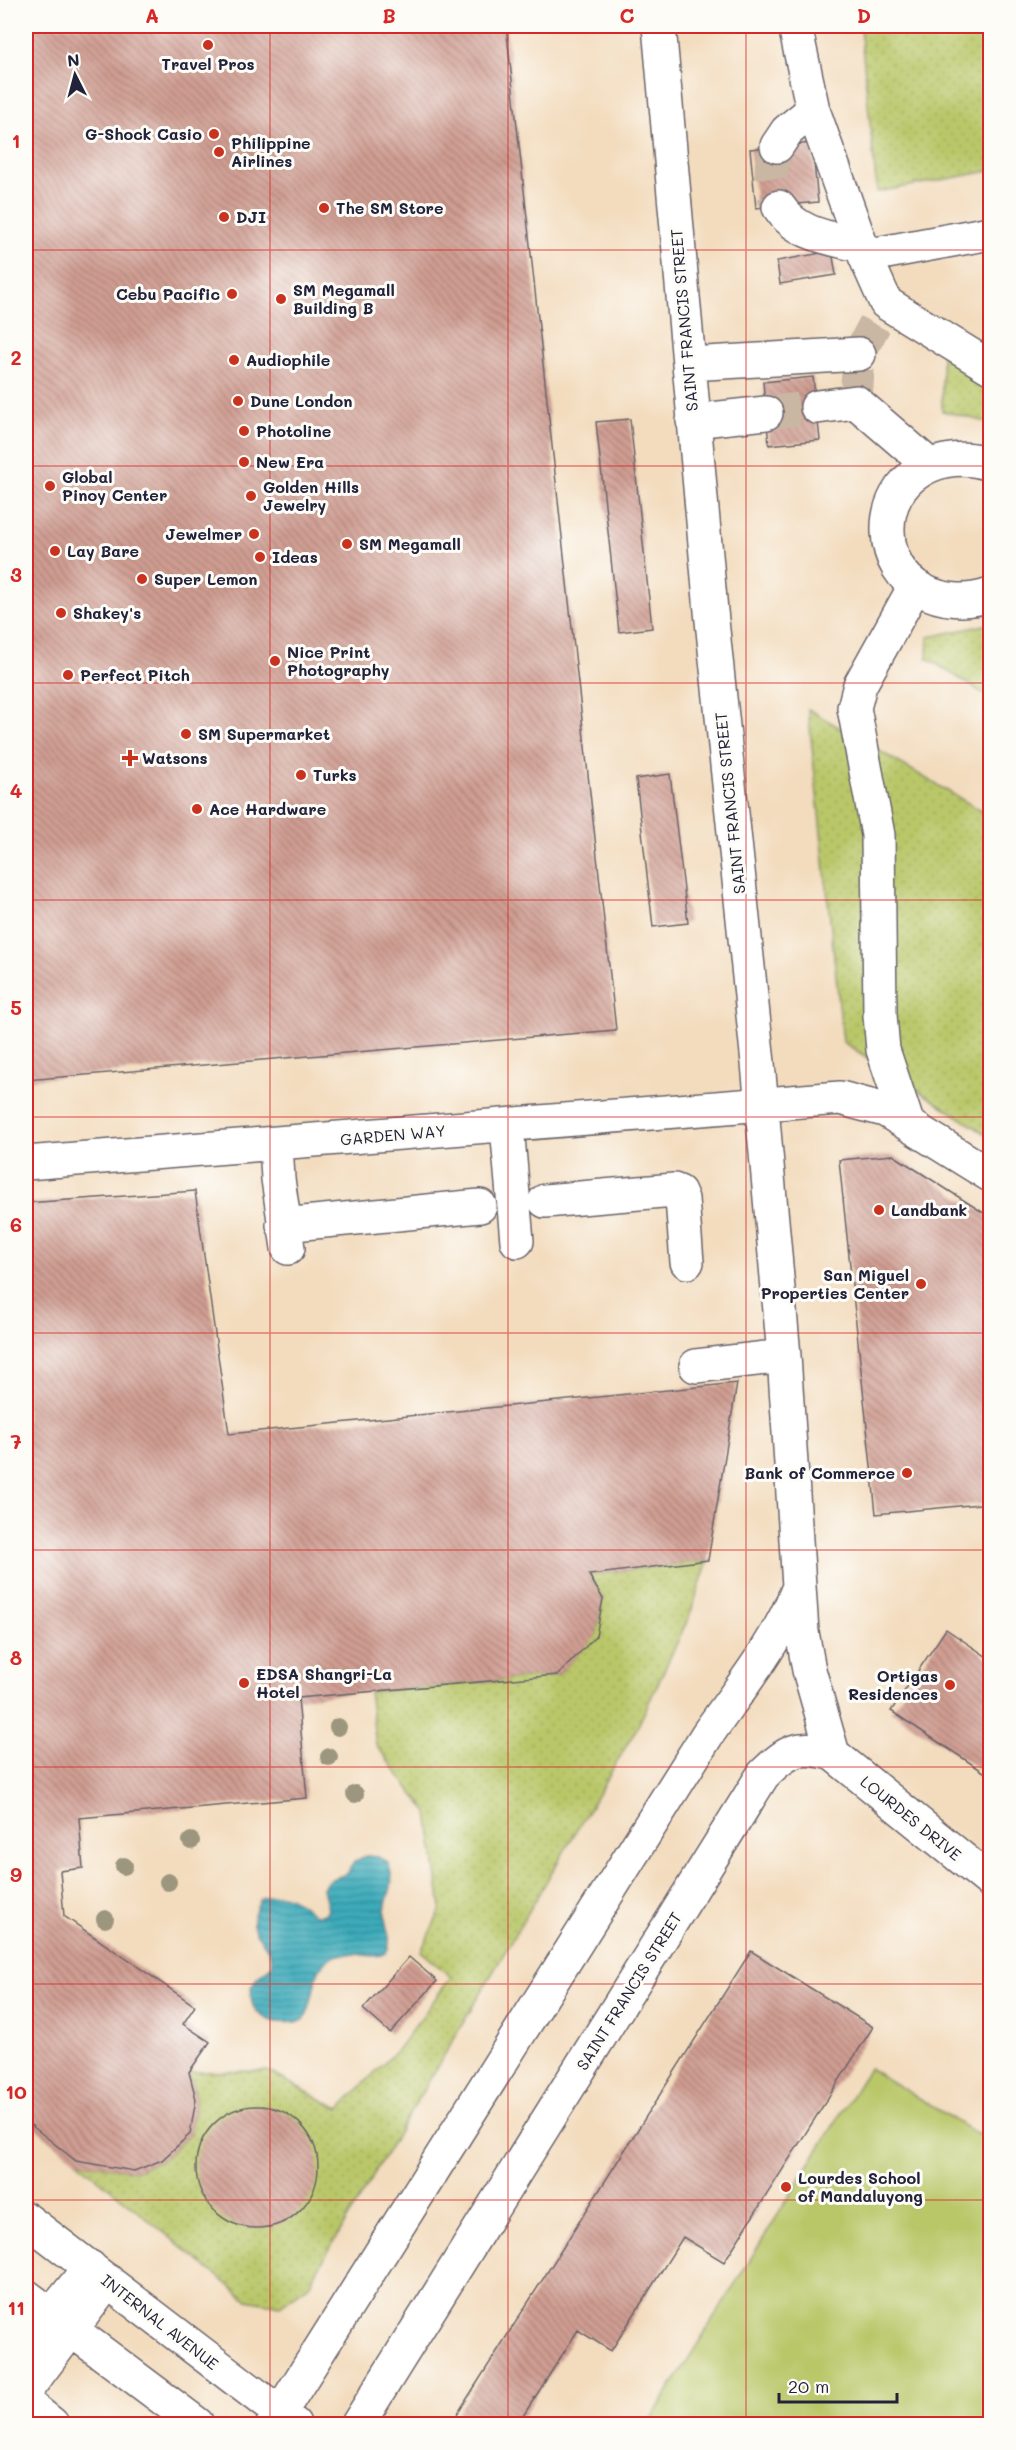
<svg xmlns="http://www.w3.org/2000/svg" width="1016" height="2450" font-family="Mali,sans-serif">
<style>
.grass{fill:url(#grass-dots);stroke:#6e7452;stroke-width:1.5}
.park{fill:#b9c769;stroke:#6e7452;stroke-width:1.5}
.water{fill:url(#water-rules);stroke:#2f667a;stroke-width:1.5}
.building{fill:url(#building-back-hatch)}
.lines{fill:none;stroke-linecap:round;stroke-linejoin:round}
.minor-tunnel{stroke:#c9b7a4;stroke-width:33;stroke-dasharray:33 16;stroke-linecap:butt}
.minor-casing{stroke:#6b6369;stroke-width:36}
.minor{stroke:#fff;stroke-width:33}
.tree{fill:#9d967f}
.grid{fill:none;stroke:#d62828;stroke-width:1.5;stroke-opacity:0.55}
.poi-dot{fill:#c8321e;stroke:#fdfcf7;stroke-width:2}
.labels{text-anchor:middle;stroke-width:6;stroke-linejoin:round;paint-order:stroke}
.poi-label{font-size:16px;font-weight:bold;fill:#22223b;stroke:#fdfcf7;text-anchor:start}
.street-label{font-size:16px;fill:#22223b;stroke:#fdfcf7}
.neatline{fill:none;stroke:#d62828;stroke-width:2}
.grid-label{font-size:20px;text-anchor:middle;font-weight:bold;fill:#d62828}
</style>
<defs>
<pattern id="grass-dots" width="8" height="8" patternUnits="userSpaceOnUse" patternTransform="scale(1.5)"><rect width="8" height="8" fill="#b9c769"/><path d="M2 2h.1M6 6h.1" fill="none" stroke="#9fab5c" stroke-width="1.8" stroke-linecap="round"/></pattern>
<pattern id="water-rules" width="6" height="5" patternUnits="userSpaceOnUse" patternTransform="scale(1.5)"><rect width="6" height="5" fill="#3cabba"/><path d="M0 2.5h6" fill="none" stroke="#328b98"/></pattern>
<pattern id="building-back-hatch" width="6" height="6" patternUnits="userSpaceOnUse" patternTransform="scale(1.5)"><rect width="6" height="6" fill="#d09d92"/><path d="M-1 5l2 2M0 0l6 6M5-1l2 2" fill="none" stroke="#a88078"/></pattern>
</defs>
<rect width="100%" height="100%" fill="#fdfcf7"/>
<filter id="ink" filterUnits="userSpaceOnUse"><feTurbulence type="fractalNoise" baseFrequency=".0167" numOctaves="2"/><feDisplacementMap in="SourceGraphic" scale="12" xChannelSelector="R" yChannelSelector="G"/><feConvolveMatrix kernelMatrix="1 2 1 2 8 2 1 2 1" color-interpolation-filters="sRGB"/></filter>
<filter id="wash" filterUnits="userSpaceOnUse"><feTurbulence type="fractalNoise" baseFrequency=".008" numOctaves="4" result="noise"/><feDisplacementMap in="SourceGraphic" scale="24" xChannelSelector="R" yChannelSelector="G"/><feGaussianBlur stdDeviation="1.35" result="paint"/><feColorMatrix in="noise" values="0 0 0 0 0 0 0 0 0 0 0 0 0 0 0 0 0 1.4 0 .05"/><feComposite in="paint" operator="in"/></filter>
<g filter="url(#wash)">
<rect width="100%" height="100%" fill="#f3dcbe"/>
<path class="grass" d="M860 26H990V171L877 192Z
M942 355 990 390V423L942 411Z
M990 624V698L927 658 928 637Z
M808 709 990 816V1137L843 1042Z
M708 1560 690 1615 637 1728 308 2286 280 2306 247 2300 76 2161 134 2171 162 2160 190 2134 196 2099 189 2072 268 2071 339 2109 398 2049 451 1977 421 1951 441 1909 428 1813 376 1745 369 1692 558 1675 596 1635 603 1599 589 1575Z"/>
<path class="park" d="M869 2068 990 2142V2424H648Z"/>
<path class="water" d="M366 1856 378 1857 388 1863C398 1890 384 1894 385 1915 385 1930 394 1938 386 1953 371 1960 360 1952 345 1954 306 1958 320 1994 304 2020 281 2027 246 2021 252 1988 254 1977 266 1971 273 1964 268 1933 239 1938 261 1898 289 1890 293 1899 315 1915L325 1914 328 1909 323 1888C330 1876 336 1879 346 1874L355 1861Z"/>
<g id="blocks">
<path class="building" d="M26 26H506L616 1030 26 1080Z
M812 143 818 202 756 208 750 149Z
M832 251 836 275 780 284 777 261Z
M813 377 820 440 769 445 763 382Z
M630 419 652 628 619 632 596 422Z
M670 774 688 923 653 927 636 779Z
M990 788V805L983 800Z
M893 1155 990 1217V1503L876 1514 839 1160Z
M195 1191 229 1434 737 1383 708 1560 589 1575 603 1599 596 1636 558 1675 298 1698 307 1798 79 1818 83 1868 60 1871 64 1916 195 2006 183 2024 210 2042 189 2072 196 2099 190 2134 162 2160 134 2171 76 2161 26 2121V1203Z
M946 1629 990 1659V1776L891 1711Z
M751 1951 873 2027 724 2262 683 2237 611 2351 578 2330 518 2424H451Z
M409 1957 437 1981 390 2033 363 2009Z
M196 2167a61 61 0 1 1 122 0a61 61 0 1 1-122 0Z"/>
</g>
</g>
<g filter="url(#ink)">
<use href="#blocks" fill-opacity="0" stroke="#6b6369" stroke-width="1.5"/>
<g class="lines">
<path class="minor-tunnel" d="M777 146C770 167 767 187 779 207
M856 402 859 354 886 303
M766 413 817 407"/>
<defs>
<path id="minor" d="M659 26 711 611 758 1063 784 1356 802 1632 809 1670 833 1754
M795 26 813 110 865 256 886 303 990 367
M777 146 787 131 813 110
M779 207C797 235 831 238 862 246
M865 256 990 233
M689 364 859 354
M817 407 856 402 929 465
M693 421 766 413
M990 464C942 447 886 476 888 532 890 587 943 611 990 595
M907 1122 883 1050 880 1015 878 835 854 708 860 685 915 586
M507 1126 517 1241
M276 1144 278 1179 288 1248
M26 1163 840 1098 885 1110 990 1175
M545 1201 674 1190 679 1192 682 1199 687 1262
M283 1225 480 1206
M696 1366 784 1356
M26 2219 294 2424
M26 2296 197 2424
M26 2346 90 2267
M26 2390 108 2281
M26 2403 52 2424
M273 2424 707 1735C740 1688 778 1642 798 1589
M358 2424 763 1775C788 1750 799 1744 833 1754L990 1881"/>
</defs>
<use href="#minor" class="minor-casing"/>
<use href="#minor" class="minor"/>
</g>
<g class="tree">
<circle cx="338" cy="1727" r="9"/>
<circle cx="329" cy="1757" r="9"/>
<circle cx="355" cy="1794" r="9"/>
<circle cx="191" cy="1841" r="9"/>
<circle cx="124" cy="1866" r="9"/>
<circle cx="168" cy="1882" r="9"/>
<circle cx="105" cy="1919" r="9"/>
</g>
</g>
<path class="grid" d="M270 26V2424M508 26V2424M746 26V2424M26 250H990M26 466H990M26 683H990M26 900H990M26 1117H990M26 1333H990M26 1550H990M26 1767H990M26 1984H990M26 2200H990"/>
<g class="poi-dot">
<circle cx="208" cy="45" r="6"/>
<circle cx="214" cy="134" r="6"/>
<circle cx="219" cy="152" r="6"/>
<circle cx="324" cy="208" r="6"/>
<circle cx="224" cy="217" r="6"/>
<circle cx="232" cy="294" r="6"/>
<circle cx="281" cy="299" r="6"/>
<circle cx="234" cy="360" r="6"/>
<circle cx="238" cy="401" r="6"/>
<circle cx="244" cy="431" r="6"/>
<circle cx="244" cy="462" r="6"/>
<circle cx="50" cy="486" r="6"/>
<circle cx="251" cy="496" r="6"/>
<circle cx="254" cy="534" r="6"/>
<circle cx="347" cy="544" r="6"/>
<circle cx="55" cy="551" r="6"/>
<circle cx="260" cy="557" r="6"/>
<circle cx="142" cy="579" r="6"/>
<circle cx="61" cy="613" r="6"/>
<circle cx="275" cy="661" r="6"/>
<circle cx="68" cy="675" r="6"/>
<circle cx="186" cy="734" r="6"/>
<path d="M127 749h6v6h6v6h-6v6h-6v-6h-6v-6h6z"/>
<circle cx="301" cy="775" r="6"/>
<circle cx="197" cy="809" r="6"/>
<circle cx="879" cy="1210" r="6"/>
<circle cx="921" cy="1284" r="6"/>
<circle cx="907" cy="1473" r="6"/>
<circle cx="244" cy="1683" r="6"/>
<circle cx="950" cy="1685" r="6"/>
<circle cx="786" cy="2187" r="6"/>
</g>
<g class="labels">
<g class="poi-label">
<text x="208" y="70" text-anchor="middle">Travel Pros</text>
<text x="202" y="140" text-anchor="end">G-Shock Casio</text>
<text x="231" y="149">Philippine<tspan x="231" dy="18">Airlines</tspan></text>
<text x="336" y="214">The SM Store</text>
<text x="236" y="223">DJI</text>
<text x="293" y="296">SM Megamall<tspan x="293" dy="18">Building B</tspan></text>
<text x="220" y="300" text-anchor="end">Cebu Pacific</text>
<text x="246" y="366">Audiophile</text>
<text x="250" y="407">Dune London</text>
<text x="256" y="437">Photoline</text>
<text x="256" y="468">New Era</text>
<text x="62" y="483">Global<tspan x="62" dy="18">Pinoy Center</tspan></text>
<text x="263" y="493">Golden Hills<tspan x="263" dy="18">Jewelry</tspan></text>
<text x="242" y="540" text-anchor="end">Jewelmer</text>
<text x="359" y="550">SM Megamall</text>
<text x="67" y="557">Lay Bare</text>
<text x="272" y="563">Ideas</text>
<text x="154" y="585">Super Lemon</text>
<text x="73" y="619">Shakey's</text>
<text x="287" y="658">Nice Print<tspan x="287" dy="18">Photography</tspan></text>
<text x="80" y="681">Perfect Pitch</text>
<text x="198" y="740">SM Supermarket</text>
<text x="142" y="764">Watsons</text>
<text x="313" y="781">Turks</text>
<text x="209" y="815">Ace Hardware</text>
<text x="891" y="1216">Landbank</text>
<text x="909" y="1281" text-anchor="end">San Miguel<tspan x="909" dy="18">Properties Center</tspan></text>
<text x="895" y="1479" text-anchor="end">Bank of Commerce</text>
<text x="256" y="1680">EDSA Shangri-La<tspan x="256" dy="18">Hotel</tspan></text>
<text x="938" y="1682" text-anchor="end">Ortigas<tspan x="938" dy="18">Residences</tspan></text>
<text x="798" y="2184">Lourdes School<tspan x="798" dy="18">of Mandaluyong</tspan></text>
</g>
<g class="street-label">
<text transform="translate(684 320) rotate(-95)" y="6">SAINT FRANCIS STREET</text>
<text transform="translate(730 803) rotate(-96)" y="6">SAINT FRANCIS STREET</text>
<text transform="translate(393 1135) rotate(-5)" y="6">GARDEN WAY</text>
<text transform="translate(911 1818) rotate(39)" y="6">LOURDES DRIVE</text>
<text transform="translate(629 1991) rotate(-58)" y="6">SAINT FRANCIS STREET</text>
<text transform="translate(160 2322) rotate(38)" y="6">INTERNAL AVENUE</text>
</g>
</g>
<rect width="1016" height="2450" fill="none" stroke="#fdfcf7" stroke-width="66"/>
<g transform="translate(75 75) rotate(354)" stroke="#fdfcf7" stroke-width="4.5" paint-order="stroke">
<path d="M0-4.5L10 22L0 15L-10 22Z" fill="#22223b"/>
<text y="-9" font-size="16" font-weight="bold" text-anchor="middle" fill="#22223b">N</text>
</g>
<path d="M779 2393v9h118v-9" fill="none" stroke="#22223b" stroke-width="3"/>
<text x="788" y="2393" font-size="18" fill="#22223b" stroke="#fdfcf7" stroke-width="4.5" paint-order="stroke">20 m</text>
<rect x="33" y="33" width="950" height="2384" class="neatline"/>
<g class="grid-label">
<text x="152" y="23">A</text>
<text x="389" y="23">B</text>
<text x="627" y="23">C</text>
<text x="864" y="23">D</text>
<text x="16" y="148">1</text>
<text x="16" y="365">2</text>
<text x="16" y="582">3</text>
<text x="16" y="798">4</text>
<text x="16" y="1015">5</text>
<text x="16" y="1232">6</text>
<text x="16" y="1449">7</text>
<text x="16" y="1665">8</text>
<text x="16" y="1882">9</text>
<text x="16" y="2099">10</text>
<text x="16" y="2315">11</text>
</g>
</svg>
